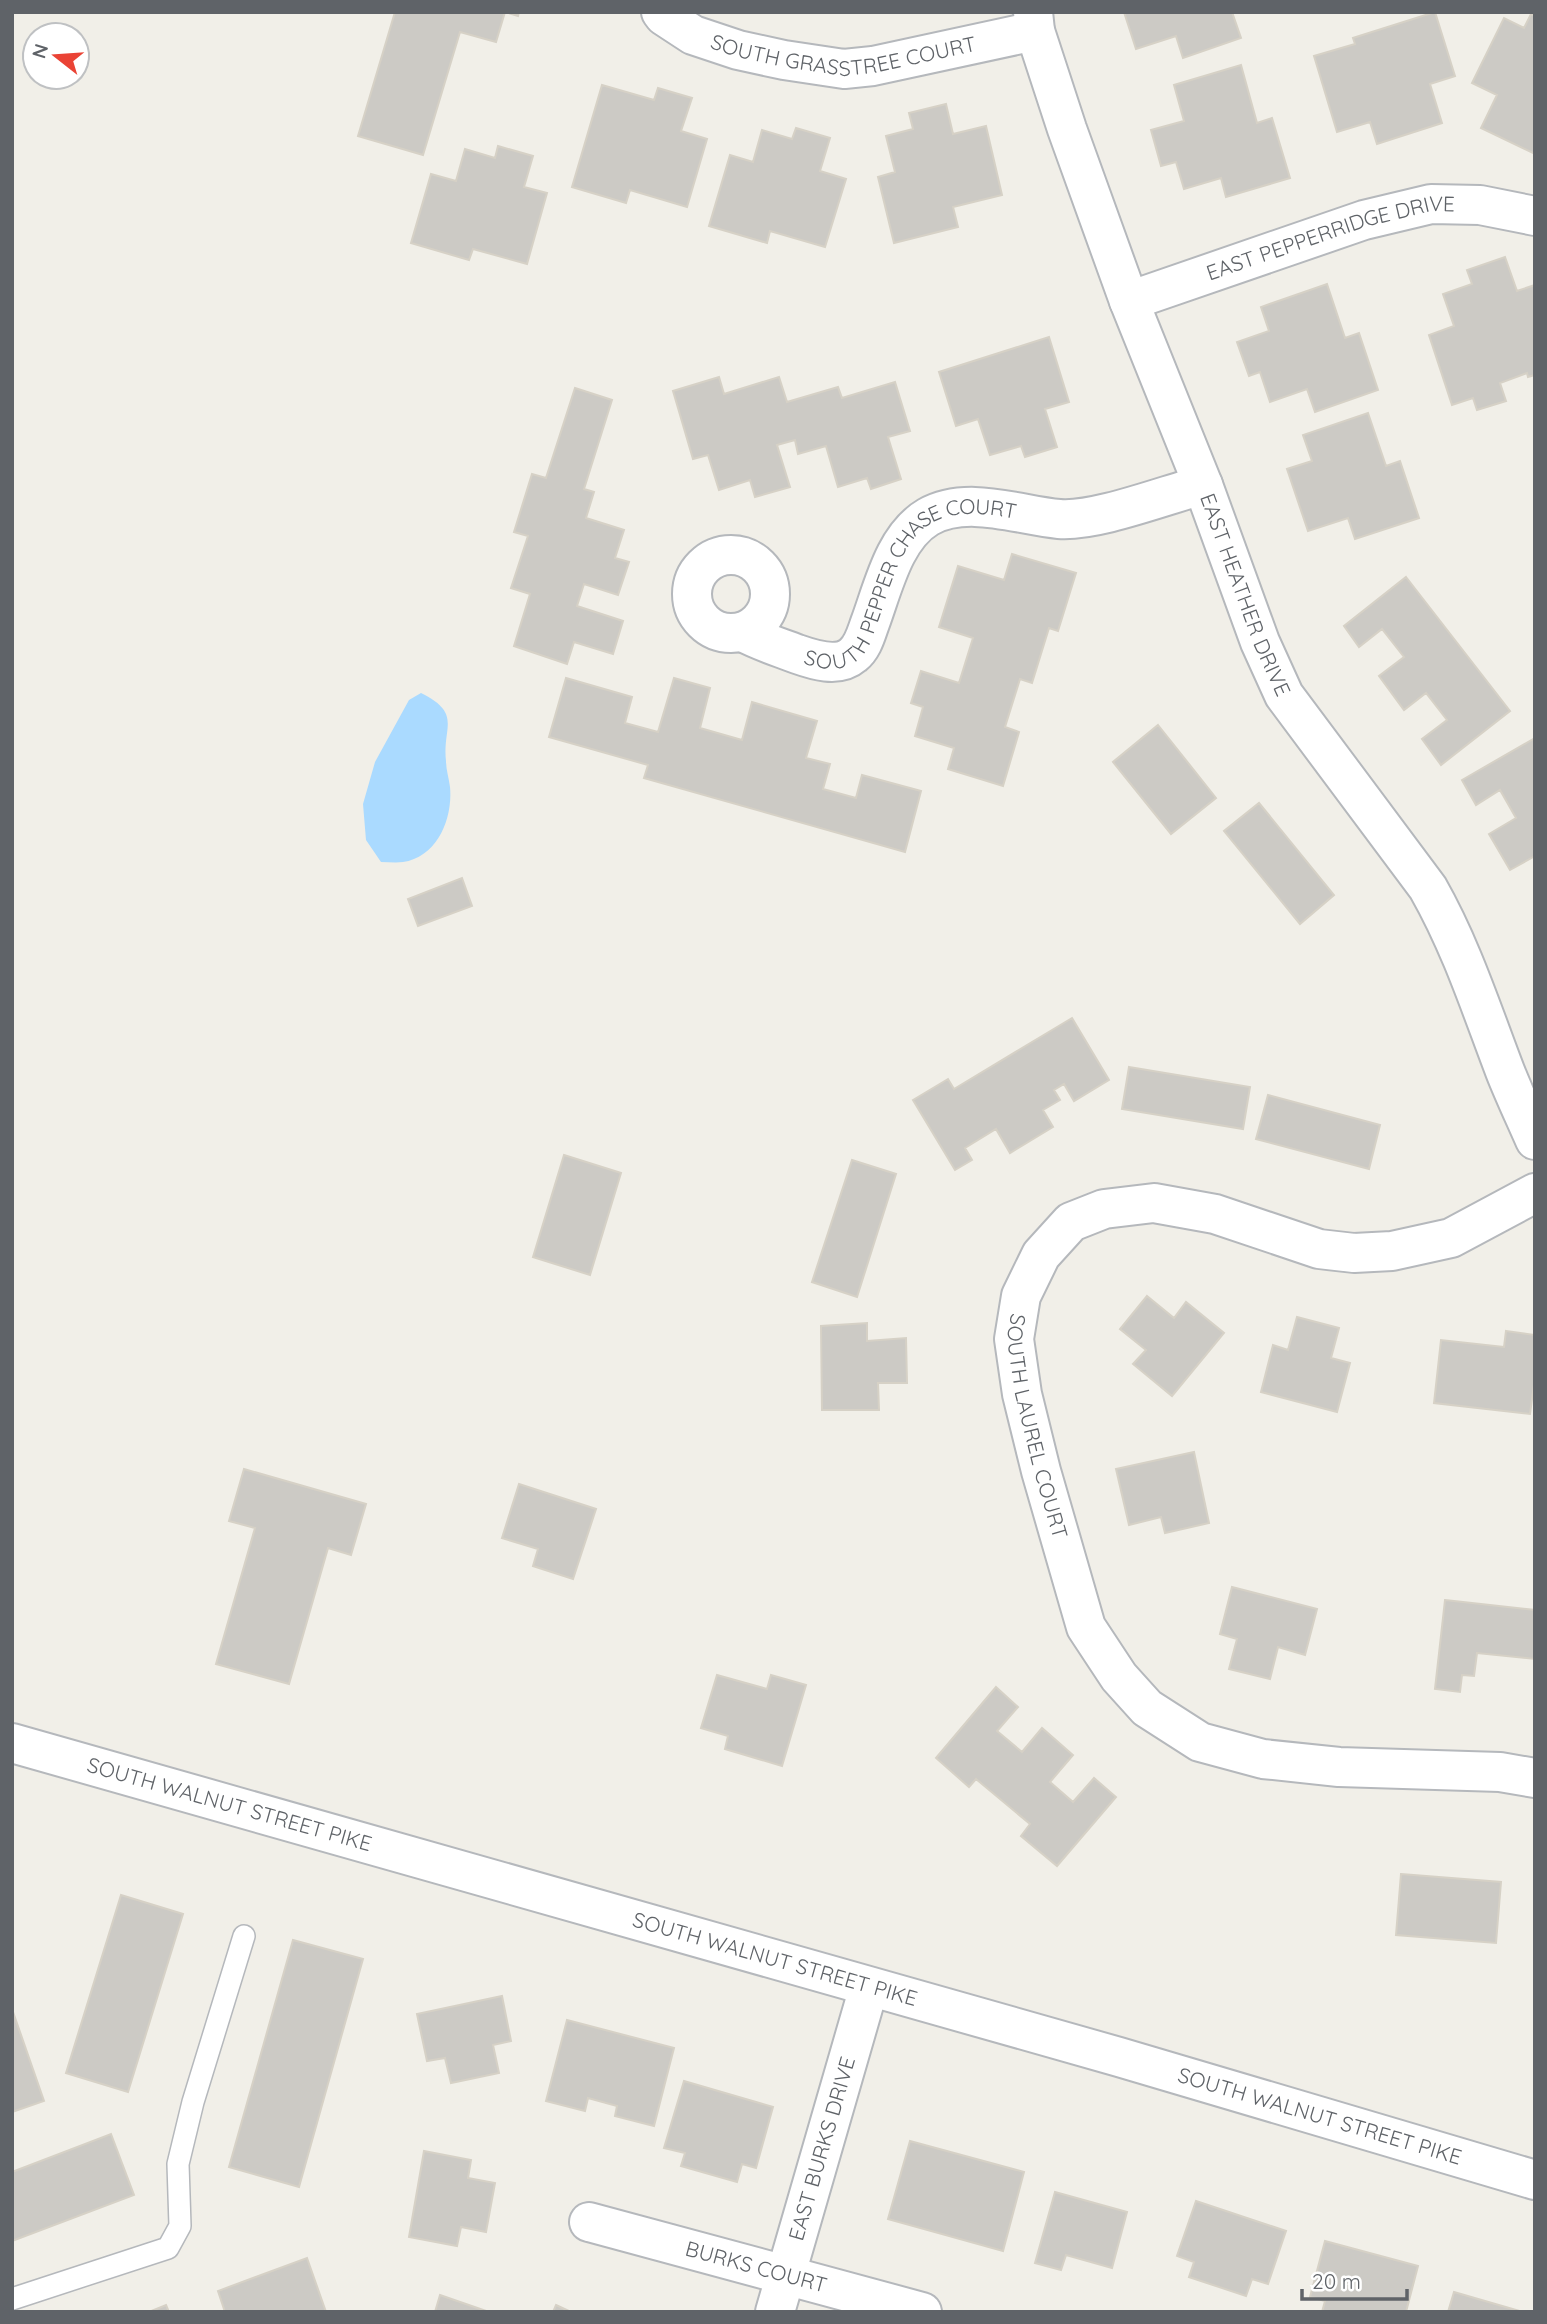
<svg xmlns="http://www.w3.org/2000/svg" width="1547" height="2324" font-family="Quicksand,sans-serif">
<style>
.water{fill:#aadaff}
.building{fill:#cccac5;stroke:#d6d1c6;stroke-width:2}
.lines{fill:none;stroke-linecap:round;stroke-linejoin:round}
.service-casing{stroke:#b5b8bc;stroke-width:24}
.minor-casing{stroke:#b5b8bc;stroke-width:42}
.tertiary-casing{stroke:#b5b8bc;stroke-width:42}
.service{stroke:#fff;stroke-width:21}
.minor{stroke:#fff;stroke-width:38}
.tertiary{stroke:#fff;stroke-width:38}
.labels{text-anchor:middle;stroke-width:7;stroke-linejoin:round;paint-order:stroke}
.street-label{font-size:21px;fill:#5f6368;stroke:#fff}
</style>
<rect width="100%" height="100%" fill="#f1efe8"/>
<path class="water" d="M421 693C463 714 442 727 446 761 446 770 449 778 450 787 453 819 437 857 403 862 396 863 388 862 381 862L366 840 363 804 375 762 409 700Z"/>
<path class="building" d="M395 12H519L518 16 505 12 496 42 460 32 423 155 358 136Z
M1124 12H1232L1241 38 1183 58 1176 36 1136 49Z
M1435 12 1455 76 1430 84 1442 123 1377 144 1370 122 1337 132 1314 56 1355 44 1353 38Z
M1531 14 1535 16V154L1481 128 1497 95 1472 83 1504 18 1524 28Z
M1241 65 1257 123 1272 118 1290 178 1226 197 1221 178 1184 189 1176 162 1161 166 1151 130 1184 121 1174 85Z
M602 85 654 100 658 88 692 98 681 131 707 139 687 207 630 190 626 203 572 187Z
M946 104 953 134 986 126 1002 195 953 207 958 227 894 243 878 177 895 172 886 136 913 129 909 113Z
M796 128 830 138 820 171 846 179 825 247 770 231 767 243 709 226 730 155 753 162 762 130 792 139Z
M498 146 533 156 524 187 547 193 527 264 473 249 469 260 411 243 431 174 456 181 465 149 495 158Z
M1505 257 1517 291 1535 285V375L1528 377 1527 373 1500 383 1506 401 1477 410 1473 398 1452 405 1429 335 1454 326 1443 294 1472 284 1467 270Z
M1327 284 1345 338 1359 333 1378 390 1315 412 1307 389 1270 402 1260 372 1249 376 1237 342 1269 331 1261 307Z
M1049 337 1069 402 1045 409 1057 447 1025 457 1021 446 990 455 978 419 956 426 939 372Z
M719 377 724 394 779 377 787 402 838 387 842 398 895 382 910 431 888 437 901 479 871 489 867 478 838 487 826 446 798 454 795 440 777 445 790 487 755 497 750 480 719 490 708 455 693 459 673 391Z
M575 388 612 400 584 489 594 492 586 518 624 530 615 558 629 562 618 595 584 584 577 606 623 621 613 654 574 642 567 664 514 646 530 594 511 588 528 536 514 532 532 474 546 478Z
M1368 413 1386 466 1400 461 1419 518 1355 539 1348 518 1308 531 1287 469 1312 461 1303 435Z
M1012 554 1076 573 1058 631 1049 628 1032 683 1020 679 1005 727 1019 732 1003 786 948 769 954 748 915 736 923 707 911 703 921 671 959 683 973 638 939 627 958 566 1004 580Z
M1406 577 1510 711 1441 765 1422 739 1447 720 1426 693 1404 710 1379 676 1404 657 1382 629 1359 647 1344 626Z
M566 678 632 697 625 723 658 732 674 678 710 688 700 728 742 740 752 702 817 721 806 758 830 764 823 789 856 798 862 775 921 791 905 852 644 778 648 765 549 737Z
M1158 725 1216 798 1171 834 1113 762Z
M1535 738V856L1510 870 1489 834 1516 818 1500 790 1476 805 1462 780Z
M1259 803 1334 895 1300 924 1224 831Z
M462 878 472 906 418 926 408 899Z
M1072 1018 1109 1080 1074 1101 1064 1084 1054 1090 1060 1100 1043 1110 1053 1127 1010 1153 996 1129 965 1148 972 1160 955 1170 913 1100 948 1079 954 1089Z
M1129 1067 1250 1087 1243 1129 1122 1109Z
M1268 1095 1380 1125 1369 1169 1256 1139Z
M564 1155 621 1173 590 1275 533 1257Z
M852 1160 896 1174 857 1297 812 1282Z
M1147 1296 1174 1318 1186 1302 1224 1333 1172 1396 1133 1364 1146 1350 1120 1329Z
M1297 1317 1339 1328 1331 1358 1350 1363 1337 1412 1261 1392 1273 1345 1288 1350Z
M867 1323V1341L906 1338 907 1383H878L879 1410H822L821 1326Z
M1506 1331 1535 1335V1377L1530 1414 1434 1403 1441 1340 1504 1347Z
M1194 1452 1209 1523 1165 1533 1161 1517 1129 1525 1116 1469Z
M244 1469 366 1504 351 1555 328 1548 289 1684 216 1664 255 1528 229 1521Z
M519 1484 596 1509 573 1579 533 1566 538 1549 502 1538Z
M1232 1587 1317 1609 1305 1655 1278 1647 1270 1679 1229 1669 1237 1639 1220 1634Z
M1445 1600 1535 1610V1659L1477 1653 1474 1676 1462 1675 1460 1692 1435 1689Z
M717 1675 767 1689 771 1675 806 1685 782 1766 725 1749 728 1736 701 1728Z
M996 1687 1018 1707 997 1731 1022 1752 1042 1728 1073 1755 1050 1782 1073 1802 1094 1778 1116 1797 1057 1866 1021 1836 1030 1824 976 1779 969 1787 936 1758Z
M1401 1874 1501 1882 1496 1943 1396 1935Z
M121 1895 183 1914 128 2092 66 2073Z
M293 1940 363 1959 299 2187 229 2167Z
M502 1996 511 2041 493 2045 499 2073 451 2083 445 2058 427 2061 417 2014Z
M12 2009 44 2101 12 2112Z
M567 2020 674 2048 654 2126 615 2116 617 2106 588 2098 585 2111 546 2101Z
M684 2081 773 2107 756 2168 742 2164 737 2182 681 2166 685 2153 664 2148Z
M111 2134 134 2195 12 2241V2172Z
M910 2141 1024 2172 1003 2251 888 2219Z
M424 2151 471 2160 468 2178 495 2183 486 2232 461 2227 457 2246 409 2237Z
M1055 2192 1127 2212 1112 2268 1066 2255 1061 2270 1035 2263Z
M1196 2201 1286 2231 1268 2284 1252 2279 1246 2296 1189 2277 1194 2262 1177 2256Z
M1325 2241 1418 2266 1406 2312H1322L1325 2301 1310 2297Z
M307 2258 326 2312H225L218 2291Z
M1454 2292 1523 2312H1448Z
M440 2295 489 2312H435Z
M166 2305 169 2312H149Z
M556 2305 571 2312H553Z"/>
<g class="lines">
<defs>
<path id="service" d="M12 2299 168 2248 180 2226 178 2164 193 2102 244 1936"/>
<g id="minor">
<path id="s1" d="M661 12 664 16 693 35 738 50 784 60 844 69 873 66 1035 31"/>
<path id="s2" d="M1033 12 1035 31 1067 129 1129 301 1203 485 1260 642 1284 695 1428 888C1461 946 1481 1008 1505 1071 1514 1094 1525 1117 1535 1140"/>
<path id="s3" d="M1129 301 1364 220 1431 204 1480 205 1535 216"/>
<circle cx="731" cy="594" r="39"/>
<path id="s4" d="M743 632C761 642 779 647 797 654 814 660 838 668 853 655 863 647 866 634 870 623 883 588 894 537 928 517 967 495 1018 515 1059 519 1096 522 1165 495 1203 485"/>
<path id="s5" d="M1535 1193 1451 1238 1392 1251 1354 1253 1319 1249 1215 1214 1154 1203 1104 1209 1071 1222 1041 1255 1021 1296 1014 1339 1022 1394 1041 1471 1086 1627 1119 1677 1147 1708 1200 1742 1263 1759 1339 1767 1500 1772 1535 1778"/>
<path id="s6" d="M589 2222 922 2312"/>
<path id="s7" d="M775 2312 869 1987"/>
</g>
<g id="tertiary">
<path id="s8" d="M12 1743 1119 2057 1535 2180"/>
</g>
</defs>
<use href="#service" class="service-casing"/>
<use href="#minor" class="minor-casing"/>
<use href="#tertiary" class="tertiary-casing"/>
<use href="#service" class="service"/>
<use href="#minor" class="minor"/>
<use href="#tertiary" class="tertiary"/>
</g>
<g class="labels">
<g class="street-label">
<text dy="7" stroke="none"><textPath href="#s1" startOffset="194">SOUTH GRASSTREE COURT</textPath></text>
<text dy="7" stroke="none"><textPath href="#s3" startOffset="212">EAST PEPPERRIDGE DRIVE</textPath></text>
<text dy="7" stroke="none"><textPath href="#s4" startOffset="217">SOUTH PEPPER CHASE COURT</textPath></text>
<text dy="7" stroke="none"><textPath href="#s2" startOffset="621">EAST HEATHER DRIVE</textPath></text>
<text dy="7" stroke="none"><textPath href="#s5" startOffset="710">SOUTH LAUREL COURT</textPath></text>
<text dy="7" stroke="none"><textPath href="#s8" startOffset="226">SOUTH WALNUT STREET PIKE</textPath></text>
<text dy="7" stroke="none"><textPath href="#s8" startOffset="793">SOUTH WALNUT STREET PIKE</textPath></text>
<text dy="7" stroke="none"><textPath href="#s8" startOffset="1360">SOUTH WALNUT STREET PIKE</textPath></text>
<text dy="7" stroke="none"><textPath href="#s7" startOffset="170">EAST BURKS DRIVE</textPath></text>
<text dy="7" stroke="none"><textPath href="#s6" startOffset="173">BURKS COURT</textPath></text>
</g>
</g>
<rect width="1547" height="2324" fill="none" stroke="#5f6368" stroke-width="28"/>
<g transform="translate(56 56) rotate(287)"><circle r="33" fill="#ffffff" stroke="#bfc1c3" stroke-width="2"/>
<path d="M0-5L12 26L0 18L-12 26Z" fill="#ea4335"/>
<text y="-10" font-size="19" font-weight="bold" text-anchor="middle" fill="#5f6368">N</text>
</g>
<path d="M1302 2289v10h105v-10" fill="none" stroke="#5f6368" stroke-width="3.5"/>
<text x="1312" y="2289" font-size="21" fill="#5f6368" stroke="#ffffff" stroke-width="5" paint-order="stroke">20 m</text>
</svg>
